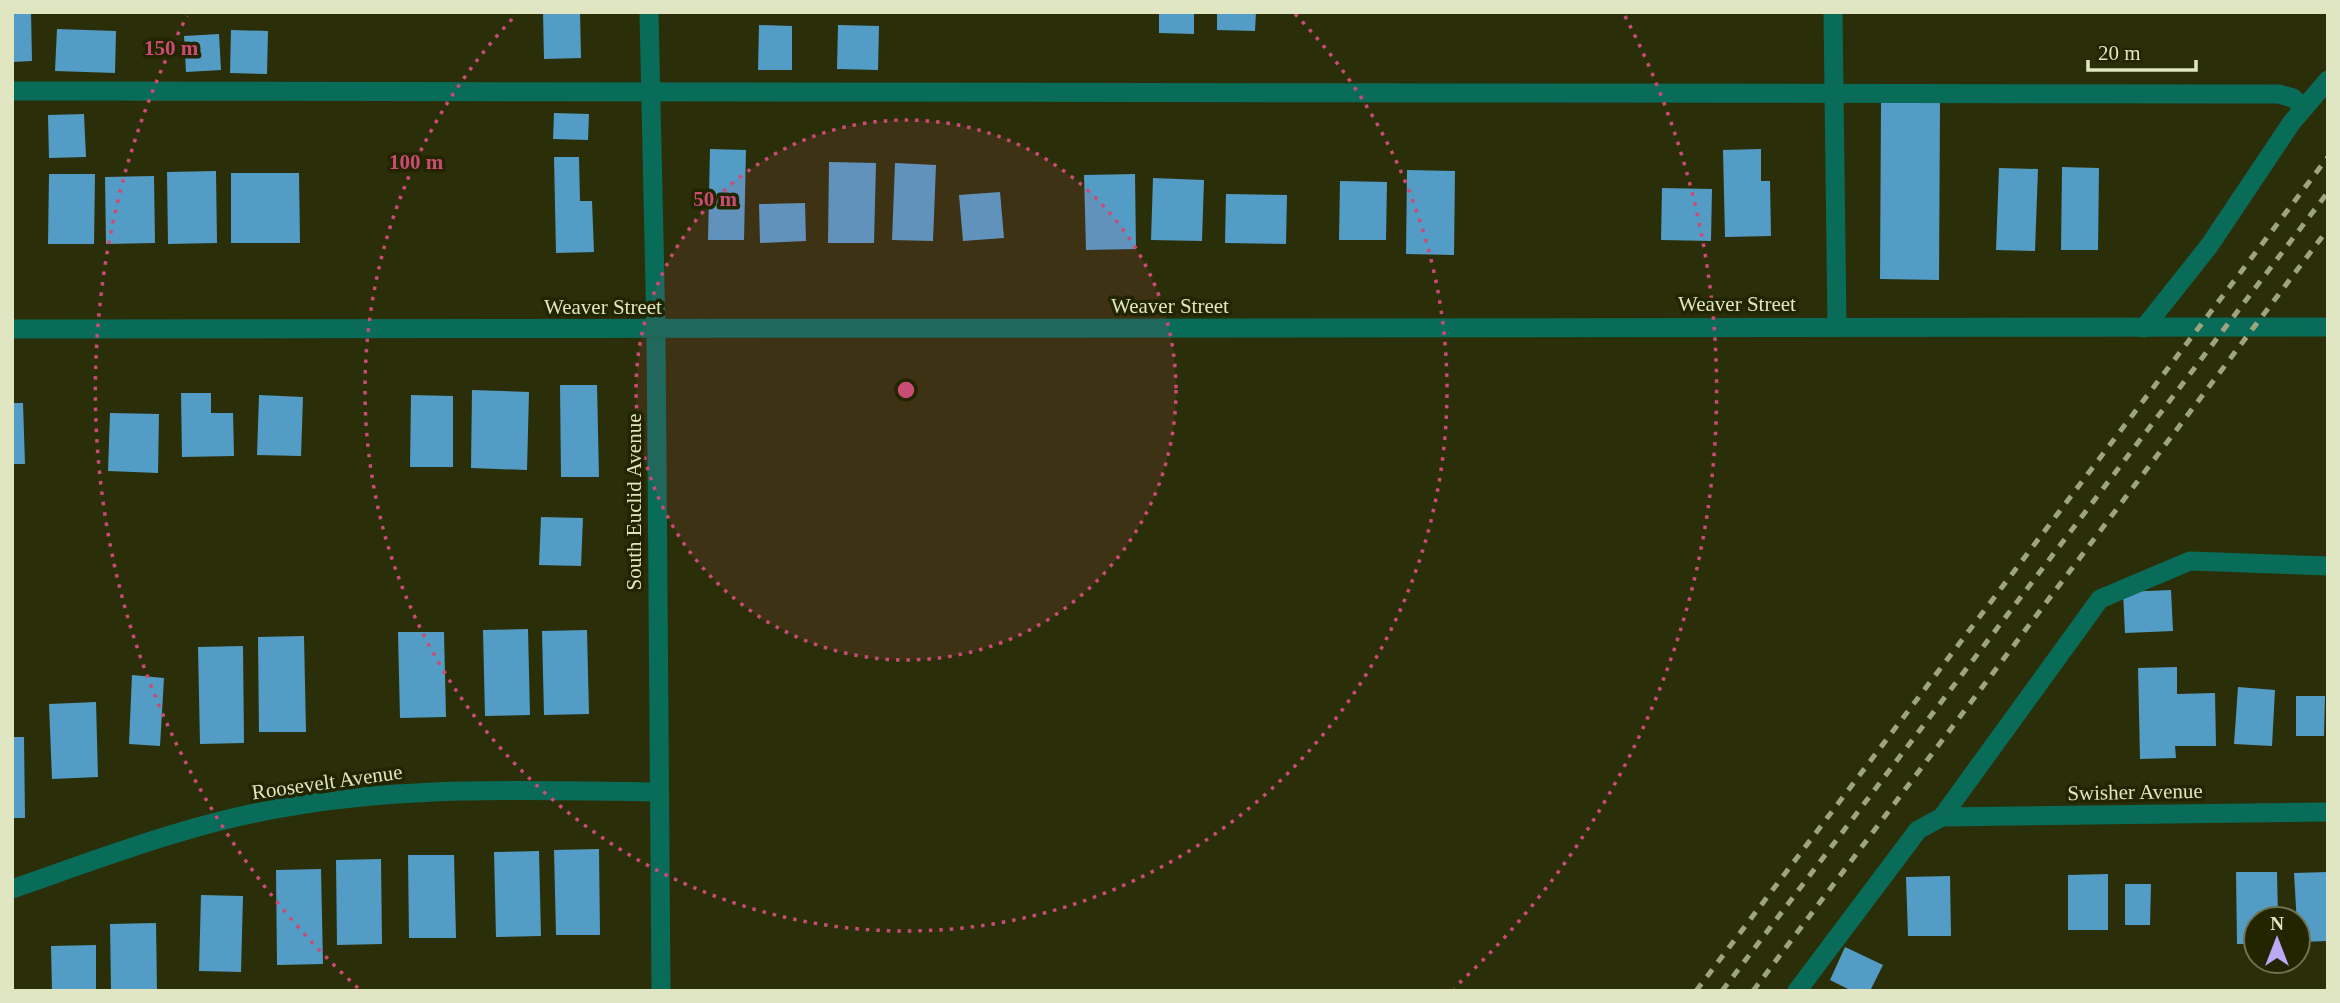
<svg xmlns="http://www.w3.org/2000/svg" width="2340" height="1003" font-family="'Times New Roman',serif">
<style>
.building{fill:#539cc5}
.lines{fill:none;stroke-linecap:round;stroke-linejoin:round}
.service{stroke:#096c59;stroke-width:19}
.minor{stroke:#096c59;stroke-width:19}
.rail{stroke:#9fa480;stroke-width:5;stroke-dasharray:9 9;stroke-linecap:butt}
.ring{fill:none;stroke:#ca4c75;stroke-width:3.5;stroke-dasharray:3.5 7}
.labels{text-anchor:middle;stroke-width:7;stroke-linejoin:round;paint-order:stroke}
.street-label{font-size:21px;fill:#e0e6c2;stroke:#222500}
.centre{fill:#ca4c75;stroke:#222500;stroke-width:3.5}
.ring-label{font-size:21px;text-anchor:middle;font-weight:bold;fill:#ca4c75;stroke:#222500;stroke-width:7;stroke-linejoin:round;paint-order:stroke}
</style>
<rect width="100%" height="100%" fill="#2b2f09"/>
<path class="building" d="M12 12H31L32 61 12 62Z
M543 12H580L581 58 544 59Z
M1159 12H1194V34L1159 33Z
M1217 12H1256L1255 31 1217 30Z
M759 25 792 26V70H758Z
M838 25 879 26 878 70 837 69Z
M57 29 116 31 115 73 55 71Z
M231 30 268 31 267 74 230 73Z
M219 34 221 70 186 72 184 36Z
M1881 102H1940L1939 280 1880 279Z
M554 113 589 114 588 140 553 139Z
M84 114 86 157 49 158 48 115Z
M710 149 746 150 744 240H708Z
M1761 149V181H1770L1771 236 1725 237 1723 150Z
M554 157H579L580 201H592L594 252 556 253Z
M829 162 876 163 874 243H828Z
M895 163 936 165 933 241 892 240Z
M2062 167 2099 168 2098 250H2061Z
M1999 168 2038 169 2035 251 1996 250Z
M1407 170 1455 171 1454 255 1406 254Z
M216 171 217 243 168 244 167 172Z
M231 173H299L300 243H231Z
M49 174H95L94 244H48Z
M1135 174 1136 249 1086 250 1084 175Z
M154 176 155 243 106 244 105 177Z
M1153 178 1204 180 1202 241 1151 240Z
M1340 181 1387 182 1386 240H1339Z
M1662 188 1712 189 1711 241 1661 240Z
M1000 192 1004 238 963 241 959 195Z
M1226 194 1287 195 1286 244 1225 243Z
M805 203 806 241 760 243 759 204Z
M560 385H597L599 477H561Z
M472 390 529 392 527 470 471 468Z
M181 393H211V413H233L234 456 182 457Z
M259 395 303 397 301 456 257 455Z
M411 395 453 396V467H410Z
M12 403H23L25 464H12Z
M110 413 159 414 158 473 108 471Z
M541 517 583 518 581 566 539 565Z
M2171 590 2173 631 2125 633 2123 592Z
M528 629 530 715 485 716 483 630Z
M587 630 589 714 544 715 542 631Z
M398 632H444L446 717 400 718Z
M304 636 306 732H259L258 637Z
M243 646 244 743 200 744 198 647Z
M2177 667V694L2215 693 2216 746H2175L2176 758 2140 759 2138 668Z
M132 675 164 678 160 746 129 744Z
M2238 687 2275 690 2272 746 2234 744Z
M2296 696H2325L2324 736H2296Z
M96 702 98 777 52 779 49 704Z
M12 737H24L25 818H12Z
M599 849 600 935H556L554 850Z
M539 851 541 936 496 937 494 852Z
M408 855H454L456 938H409Z
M381 859 382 944 337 945 336 860Z
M321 869 323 964 277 965 276 870Z
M2236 872H2277L2278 919H2256V944H2237Z
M2328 872V941L2298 942 2294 873Z
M2108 874V930H2068V875Z
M1950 876 1951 936H1908L1906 877Z
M2125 884H2151L2150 925H2125Z
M201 895 243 896 241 972 199 971Z
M156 923 157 991H111L110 924Z
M96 945V991H52L51 946Z
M1845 947 1883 965 1870 991H1852L1830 980Z"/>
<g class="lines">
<path class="service" d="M12 91 2279 94 2293 98 2304 108
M2144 328 2209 246 2292 122 2328 80
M1797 991 1918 830 1942 817 2100 599 2190 561 2328 566"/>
<path class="minor" d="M649 12 656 330 661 991
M1833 12 1837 327
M12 329 2328 327
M1942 817 2328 812
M12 889C104 857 196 821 293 806 414 786 536 790 659 792"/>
<path class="rail" d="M1696 991 2328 157
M1722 991 2328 192
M1753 991 2328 229"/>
</g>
<circle cx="906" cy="390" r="270" fill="#ca4c75" fill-opacity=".12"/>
<g class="ring">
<circle cx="906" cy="390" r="270"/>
<path d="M1295 14A541 541 0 1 1 517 14"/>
<path d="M358 988A811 811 0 0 1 187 16M1625 16A811 811 0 0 1 1454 988"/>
</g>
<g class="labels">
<g class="street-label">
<text x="1737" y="311">Weaver Street</text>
<text x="1170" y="313">Weaver Street</text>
<text x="603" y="314">Weaver Street</text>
<text transform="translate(634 502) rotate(-90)" y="7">South Euclid Avenue</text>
<text transform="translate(327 782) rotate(-8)" y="7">Roosevelt Avenue</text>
<text transform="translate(2135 792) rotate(-1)" y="7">Swisher Avenue</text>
</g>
</g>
<circle cx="906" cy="390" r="10" class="centre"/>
<g class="ring-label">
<text x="171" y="55">150 m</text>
<text x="416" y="169">100 m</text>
<text x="715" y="206">50 m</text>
</g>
<rect width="2340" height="1003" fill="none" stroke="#e0e6c2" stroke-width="28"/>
<g transform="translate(2277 940)"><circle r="33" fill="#222500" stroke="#6e724e" stroke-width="2"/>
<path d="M0-5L12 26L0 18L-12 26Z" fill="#bca9f5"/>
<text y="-10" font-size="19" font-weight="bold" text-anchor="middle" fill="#e0e6c2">N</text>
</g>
<path d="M2088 60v10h108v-10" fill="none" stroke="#e0e6c2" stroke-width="3.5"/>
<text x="2098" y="60" font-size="21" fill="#e0e6c2" stroke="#222500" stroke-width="5" paint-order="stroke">20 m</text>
</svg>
